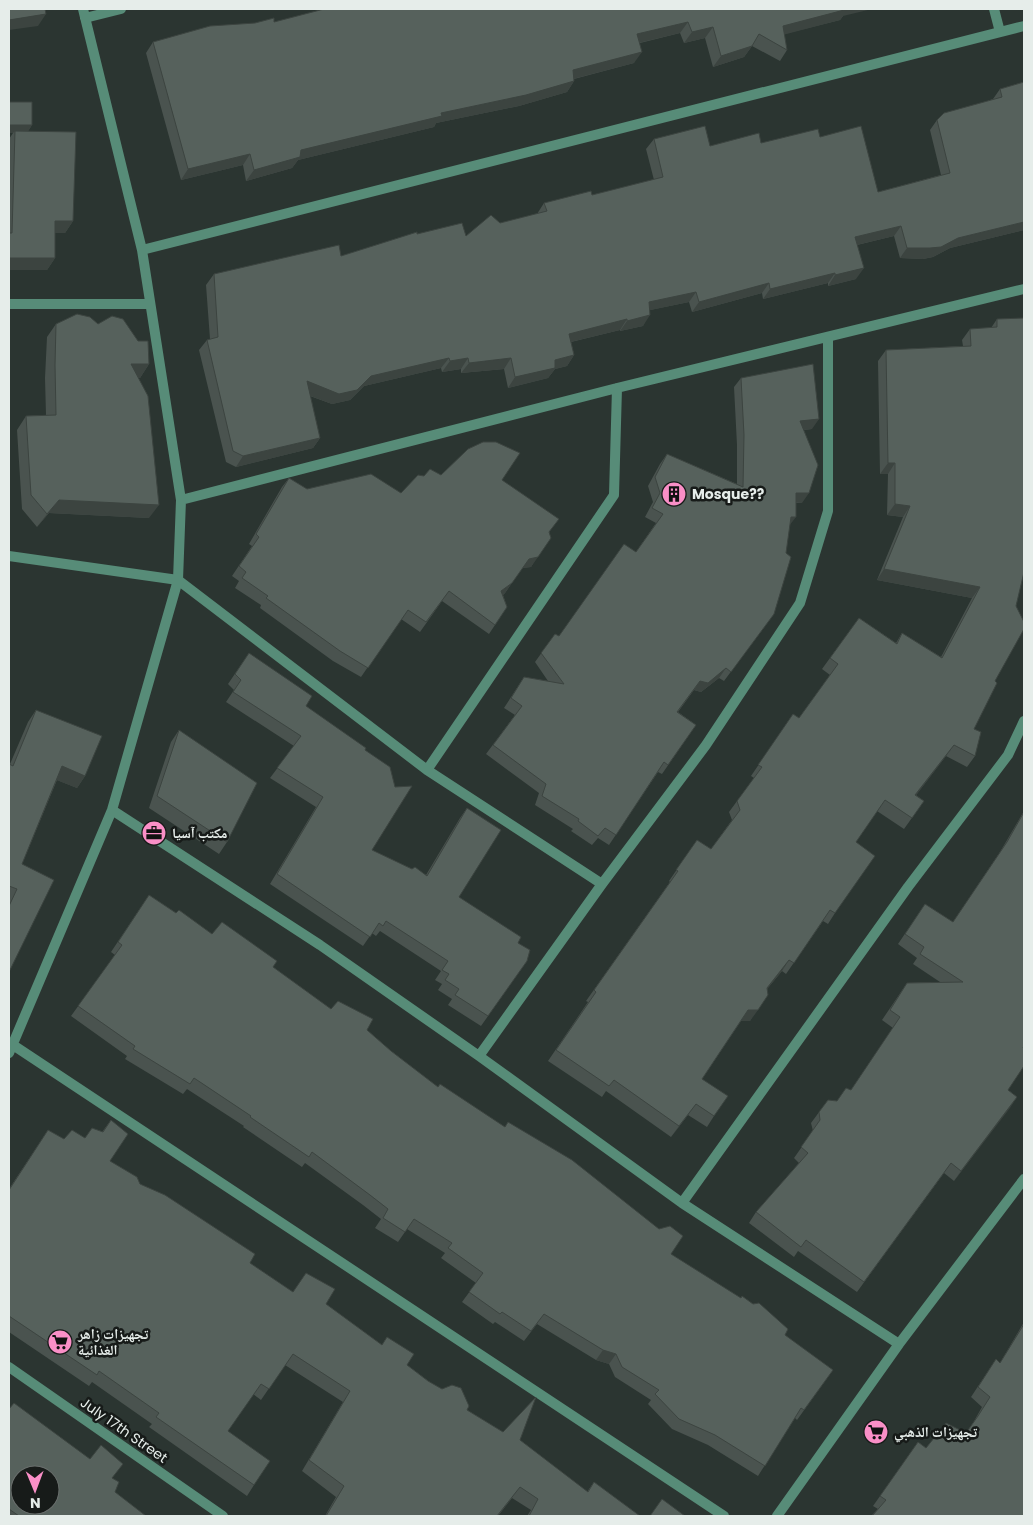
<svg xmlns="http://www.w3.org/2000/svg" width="1033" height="1525" font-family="Poppins,'Noto Naskh Arabic',sans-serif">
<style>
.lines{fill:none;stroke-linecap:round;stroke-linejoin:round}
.minor{stroke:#578c78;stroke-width:10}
.wall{fill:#4a534f}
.shaded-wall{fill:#3c4440}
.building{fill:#56615c;stroke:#3c4440;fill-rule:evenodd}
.labels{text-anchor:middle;stroke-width:5;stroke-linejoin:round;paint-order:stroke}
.poi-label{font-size:14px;font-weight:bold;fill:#e6edea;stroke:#171b19;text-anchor:start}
.street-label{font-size:14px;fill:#e6edea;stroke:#171b19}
</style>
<rect width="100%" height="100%" fill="#2b3531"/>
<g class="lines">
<path class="minor" d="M994 9 1000 32
M85 18 121 9
M142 250 1024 26
M9 304H150
M181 500 617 388 1024 289
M9 556 178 580 427 770 602 884
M427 770 614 495 617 388
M112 810 320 945 479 1056 682 1203 899 1344
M13 1045 724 1516
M9 1053 112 810 178 580 181 500 142 250 83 9
M479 1056 602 884 706 745 800 603 828 511V338
M682 1203 908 887 1008 755 1024 721
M9 1367 223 1516
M777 1516 899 1344 1024 1179"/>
</g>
<path class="wall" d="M843 16 840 20 784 34 787 50 780 61 752 46 744 57 713 67 705 38 684 43 680 33 640 43 634 63 574 79V81L567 92 519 106 436 123 434 127 298 160 292 168 246 181 243 165 181 180 146 53 153 42 274 22Z
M1024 82V230L950 248 933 257 923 259 900 258 894 236 857 245 856 279 828 286V283L763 299 762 293 692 312 689 302 650 310 643 326 620 331V330L571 342 574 355 567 366 555 369 548 378 508 388 504 369 461 373V369L442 372 441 368 364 386 350 400 332 404 310 396 320 438 313 448 236 467 226 462 199 350 207 340 210 339 206 285 214 274 341 256 417 234 466 236 500 223 537 214 544 203 592 195 654 180 646 149 654 139 710 146 761 143 820 137 878 192 941 175 930 130 937 120 993 99 1000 89Z
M32 125 28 131 73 221 65 233H55V258L47 270H9V139L13 133H9Z
M997 319 995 681 974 729 975 756 967 767 946 756 916 795 924 801 904 829 877 811 856 842 835 913 828 924 823 921 786 974 782 971 767 989 750 1021H741L702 1079 714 1116 707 1127 688 1115 671 1137 606 1091 602 1097 548 1061 588 1002 586 1001 670 882 669 881 697 840 711 849 732 820 729 812 754 778 751 776 793 714 799 718 830 675 822 669 859 618 896 643 902 633 941 657 972 598 877 580 903 517 887 515 888 474H880L878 361 886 350 963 346 962 340 970 329 991 328Z
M56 324 149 364 140 378H138L149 518 49 513 37 527 22 509 17 430 26 416 46 415 45 378 47 337Z
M741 378 812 429 804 430 802 503H796L789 526 774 614 724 681 719 678 701 692 694 690 678 712 696 725 662 774 658 772 609 845 598 838 592 845 571 831 573 829 535 805 539 793 486 754 515 715 504 708 524 677 548 681 535 662 555 634 559 636 636 552 656 523 645 517 653 502 648 486 660 464 667 454 737 484V445L734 387Z
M441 475 502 480 550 533 531 567 522 568 505 593 503 595 507 607 489 634 442 601 420 632 401 619 361 677 333 661 260 608 261 605 235 588 239 581 232 576 252 546 249 544 282 487 289 478 307 489 401 493 424 476Z
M249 653 306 706 365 750 372 850 412 869 426 875 460 818 467 808 459 897 518 943 527 961 481 1026 448 1005 452 999 438 990 442 984 435 980 441 971 380 931 376 936 372 933 363 946 270 884 316 807 270 778 294 746 226 702 234 690 228 684Z
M36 710 85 776 77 788 57 780 22 864 9 972V764H10L28 722Z
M179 730 227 842 219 854 149 808 171 742Z
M1024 811V1046L1023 1048 1008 1090 1017 1097 954 1181 944 1173 857 1292 798 1251 794 1257 749 1223 756 1212 799 1163 794 1158 813 1131 811 1123 828 1100 837 1101 851 1090 893 1028 882 1020 907 983 940 982 913 964 917 958 898 944 925 904 953 922 1000 852Z
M149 895 176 913 212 934 273 967 331 1009 367 1030 391 1051 438 1087 833 1370 797 1420 795 1418 758 1476 708 1445 672 1429 648 1404 651 1400 615 1377 609 1364 596 1360 537 1324 524 1341 495 1322 493 1324 462 1302 476 1283 441 1258 445 1253 407 1229 398 1242 375 1228 381 1219 363 1205 305 1163 302 1167 243 1127 244 1126 187 1089 183 1094 125 1059 127 1056 71 1016 115 955 111 952Z
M111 1120 110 1161 140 1184 250 1263 293 1292 326 1304 382 1345 387 1337 407 1365 467 1410 503 1432 520 1440 587 1492 594 1482 640 1516H527L531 1510 512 1498 498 1516H325L336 1497 302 1471 343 1402 285 1365 261 1400 253 1394 228 1431 254 1485 247 1496 149 1427 152 1424 92 1382 89 1386 9 1332V1189L48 1130 64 1139 85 1138 102 1132Z
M1024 1322V1516H871L878 1509 873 1506 918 1442 926 1448 966 1433 973 1423 982 1407 971 1397 996 1359 1000 1363Z
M9 1409 113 1479 115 1492 146 1516H9Z"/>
<path class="shaded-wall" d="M845 9H872L843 16 840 20 775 37 783 26Z
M46 14 38 26 9 30V20Z
M688 22 680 33 630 45 637 34Z
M713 27 705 38 684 43 692 32Z
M752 46 744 57 713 67 721 56Z
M642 52 634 63 565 81 573 70Z
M574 81 567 92 519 106 436 123 434 127 298 160 292 168 246 181 254 170 301 150 441 113Z
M9 125H32L27 133 15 131 13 133H9Z
M250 154 243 165 181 180 188 169Z
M55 221H73L65 233H47Z
M1024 222V230L950 248 933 257 923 259 900 258 907 248 958 238Z
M901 226 894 236 848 247 855 237Z
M9 258H55L47 270H9Z
M864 268 856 279 828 286 835 275Z
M835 273 828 283 763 299 770 289Z
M769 283 762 293 692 312 699 302Z
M696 292 689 302 641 312 649 302Z
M650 315 643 326 620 331 627 321Z
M627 319 620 330 562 344 569 334Z
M574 355 567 366 555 369 548 378 508 388 515 377 555 360Z
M449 358 441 368 364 386 350 400 332 404 300 392 307 381 371 376Z
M468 358 461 369 442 372 450 361Z
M511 358 504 369 461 373 469 363Z
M131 364H149L140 378H121Z
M819 419 812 429 794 431 800 421Z
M320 438 313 448 236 467 243 456Z
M888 463H895L888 474H880Z
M796 493H809L802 503 789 502Z
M59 500 159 505 149 518 49 513 37 527 47 514Z
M895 504 910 506 903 517 887 515Z
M791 517H796L789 526Z
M538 557 531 567 522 568 529 559Z
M884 569 980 587 972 598 877 580Z
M512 583 505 593 494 600 501 591Z
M726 668 719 678 701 692 694 690 700 681Z
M954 745 946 756 908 806 915 795Z
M62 766 85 776 77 788 54 779Z
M789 960 782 971 759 999 767 988Z
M748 1010H758L750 1021H741Z
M1017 1097 1010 1108 954 1181 961 1171Z
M696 1104 688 1115 671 1137 679 1126Z
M603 1350 616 1354 609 1364 596 1360Z"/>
<path class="building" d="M9 9H45L46 14 9 20Z
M324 9H848L783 26 787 50 759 34 752 46 721 56 713 27 692 32 688 22 637 34 642 52 573 70 574 81 526 95 441 113 442 116 301 150 300 157 254 170 250 154 188 169 153 42 210 26 255 23 274 18V22Z
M1024 82V222L958 238 941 247 930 248H907L901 226 855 237 864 268 835 275V273L770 289 769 283 699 302 696 292 649 302 650 315 627 321V319L569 334 574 355 555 360V368L515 377 511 358 469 363 468 358 450 361 449 358 371 376 357 390 339 394 307 381 320 438 243 456 233 451 207 340 218 337 214 274 339 245 341 256 417 232V234L462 223 466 236 491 215 500 223 547 211 544 203 591 191 592 195 663 177 654 139 705 126 710 146 759 133 761 143 818 129 820 137 861 126 878 192 950 173 937 120 944 113 1002 97 1000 89Z
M9 102H32V125H9Z
M15 131 76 132 73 221H55V258H9V233H12Z
M77 314 90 317 98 324 112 316 123 319 138 341H148L149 364H131L148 396 159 505 59 500 47 514 31 495 26 416 56 415 55 365 56 324Z
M1024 318V572L1016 606 1024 622V629L995 681 997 683 974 729 981 732 975 756 954 745 915 795 924 801 912 818 885 800 856 842 875 856 835 913 830 910 794 963 789 960 767 988 768 995 758 1010H748L702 1079 728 1096 714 1116 696 1104 679 1126 614 1080 609 1086 556 1050 596 992 594 990 678 871 676 870 697 840 711 849 740 810 737 801 762 767 758 765 793 714 799 718 838 664 830 658 859 618 897 644 902 633 942 658 980 587 884 569 910 506 895 504V463H888L886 350 971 346 970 329 997 327V319Z
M813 364 819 419 800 421 818 465 809 493H796V517H791L786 553 791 557 774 614 731 672 726 668 708 683 700 681 677 712 696 725 668 765 664 762 616 835 605 828 598 836 578 821 579 819 542 796 546 784 493 745 522 706 511 698 524 677 564 684 541 653 555 634 559 636 624 544 636 552 663 514 652 508 660 493 655 477 667 454 743 487 744 435 741 378Z
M483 442H496L520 453 502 480 559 519 549 532 551 538 538 557 529 559 512 583 501 591 507 607 495 625 449 591 426 622 408 610 368 668 340 651 266 598 268 596 242 578 246 572 239 566 259 537 256 534 289 478 307 489 371 474 401 493 418 475 424 476 430 469 441 475 468 449Z
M249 653 312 696 306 706 366 748 365 750 390 767 395 787 412 786 372 850 412 869 415 867 427 876 467 808 501 830 459 897 521 937 518 943 530 950 527 961 488 1016 455 995 459 989 445 980 449 974 442 970 448 961 386 921 383 926 379 923 370 937 277 874 323 797 277 768 301 736 233 692 241 680 235 674Z
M36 710 102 736 85 776 62 766 22 864 54 880 9 972V906L17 889 9 886V764L13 766Z
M179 730 257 783 227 842 157 796Z
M1024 812V1046L1023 1048 1024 1049V1066L1008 1090 1017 1097 961 1171 951 1163 864 1282 806 1240 801 1247 756 1212 808 1153 801 1147 820 1120 819 1112 828 1100 837 1101 846 1088 851 1090 900 1017 890 1010 907 983 963 982 920 954 924 947 905 934 925 904 953 922 1007 842Z
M149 895 176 913 179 910 212 934 222 922 277 961 273 967 331 1009 338 1001 373 1019 367 1030 391 1051 438 1087 440 1084 505 1127 508 1122 572 1160 659 1229 670 1226 683 1236 671 1254 741 1298 742 1296 753 1304 759 1303 788 1329 785 1335 833 1370 804 1410 801 1408 765 1466 715 1435 679 1419 655 1394 659 1390 622 1367 616 1354 603 1350 544 1314 531 1331 502 1312 500 1314 469 1292 483 1273 448 1248 452 1243 414 1219 405 1232 383 1218 388 1209 370 1195 312 1152 309 1157 250 1117 251 1116 194 1078 190 1084 133 1049 135 1046 78 1006 122 945 118 942Z
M111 1120 128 1134 110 1161 137 1177 140 1184 165 1195 255 1254 250 1263 293 1292 306 1273 335 1289 326 1304 382 1345 387 1337 414 1354 407 1365 428 1381 442 1389 452 1385 461 1388 469 1406 467 1410 503 1432 536 1397 520 1440 588 1492 594 1482 640 1516H529L538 1499 520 1487 497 1516H326L344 1486 309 1460 350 1391 293 1354 269 1389 261 1384 228 1431 270 1461 254 1485 156 1417 159 1413 99 1371 97 1375 9 1316V1190L48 1130 64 1139 72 1130 85 1138 92 1128 103 1132Z
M1024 1324V1516H873V1515L886 1500 880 1496 918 1442 926 1448 946 1423 966 1433 978 1416 990 1397 978 1387 996 1359 1000 1363Z
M14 1403 90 1459 101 1445 123 1464 112 1478 119 1482 115 1492 146 1516H19L9 1509V1409ZM20 1475H50V1505H20Z
M662 1499 685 1516H650Z"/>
<defs>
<symbol id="building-disc" viewBox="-11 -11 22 22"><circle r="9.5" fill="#fa8fc7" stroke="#171b19"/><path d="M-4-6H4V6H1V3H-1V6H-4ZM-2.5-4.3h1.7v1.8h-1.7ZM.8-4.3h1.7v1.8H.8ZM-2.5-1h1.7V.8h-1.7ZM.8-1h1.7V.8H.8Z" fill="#111"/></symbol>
<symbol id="office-disc" viewBox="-11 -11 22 22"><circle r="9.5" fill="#fa8fc7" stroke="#171b19"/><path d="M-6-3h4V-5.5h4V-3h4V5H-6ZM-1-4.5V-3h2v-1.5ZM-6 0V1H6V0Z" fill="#111"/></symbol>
<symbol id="supermarket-disc" viewBox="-11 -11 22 22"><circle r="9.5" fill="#fa8fc7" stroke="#171b19"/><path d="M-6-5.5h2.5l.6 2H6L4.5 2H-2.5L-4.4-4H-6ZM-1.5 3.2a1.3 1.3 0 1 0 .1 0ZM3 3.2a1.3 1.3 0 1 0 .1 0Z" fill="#111"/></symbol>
</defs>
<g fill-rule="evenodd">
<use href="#building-disc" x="660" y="480" width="28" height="28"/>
<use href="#office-disc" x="140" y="819" width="28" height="28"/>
<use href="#supermarket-disc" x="46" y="1328" width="28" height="28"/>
<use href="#supermarket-disc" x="862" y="1418" width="28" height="28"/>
</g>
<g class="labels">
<g class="poi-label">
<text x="692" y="499">Mosque??</text>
<text x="172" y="838">مكتب آسيا</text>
<text x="78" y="1339">تجهيزات زاهر<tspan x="78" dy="16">الغذائية</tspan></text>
<text x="894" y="1437">تجهيزات الذهبي</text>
</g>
<g class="street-label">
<text transform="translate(124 1430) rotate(35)" y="5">July 17th Street</text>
</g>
</g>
<rect width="1033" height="1525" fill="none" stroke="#e6edea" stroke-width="20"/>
<g transform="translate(35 1490) rotate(179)"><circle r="24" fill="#171b19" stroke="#6a6f6d"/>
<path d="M0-4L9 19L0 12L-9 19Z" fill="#fa8fc7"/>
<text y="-8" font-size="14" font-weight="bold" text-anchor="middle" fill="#e6edea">N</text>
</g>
</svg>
